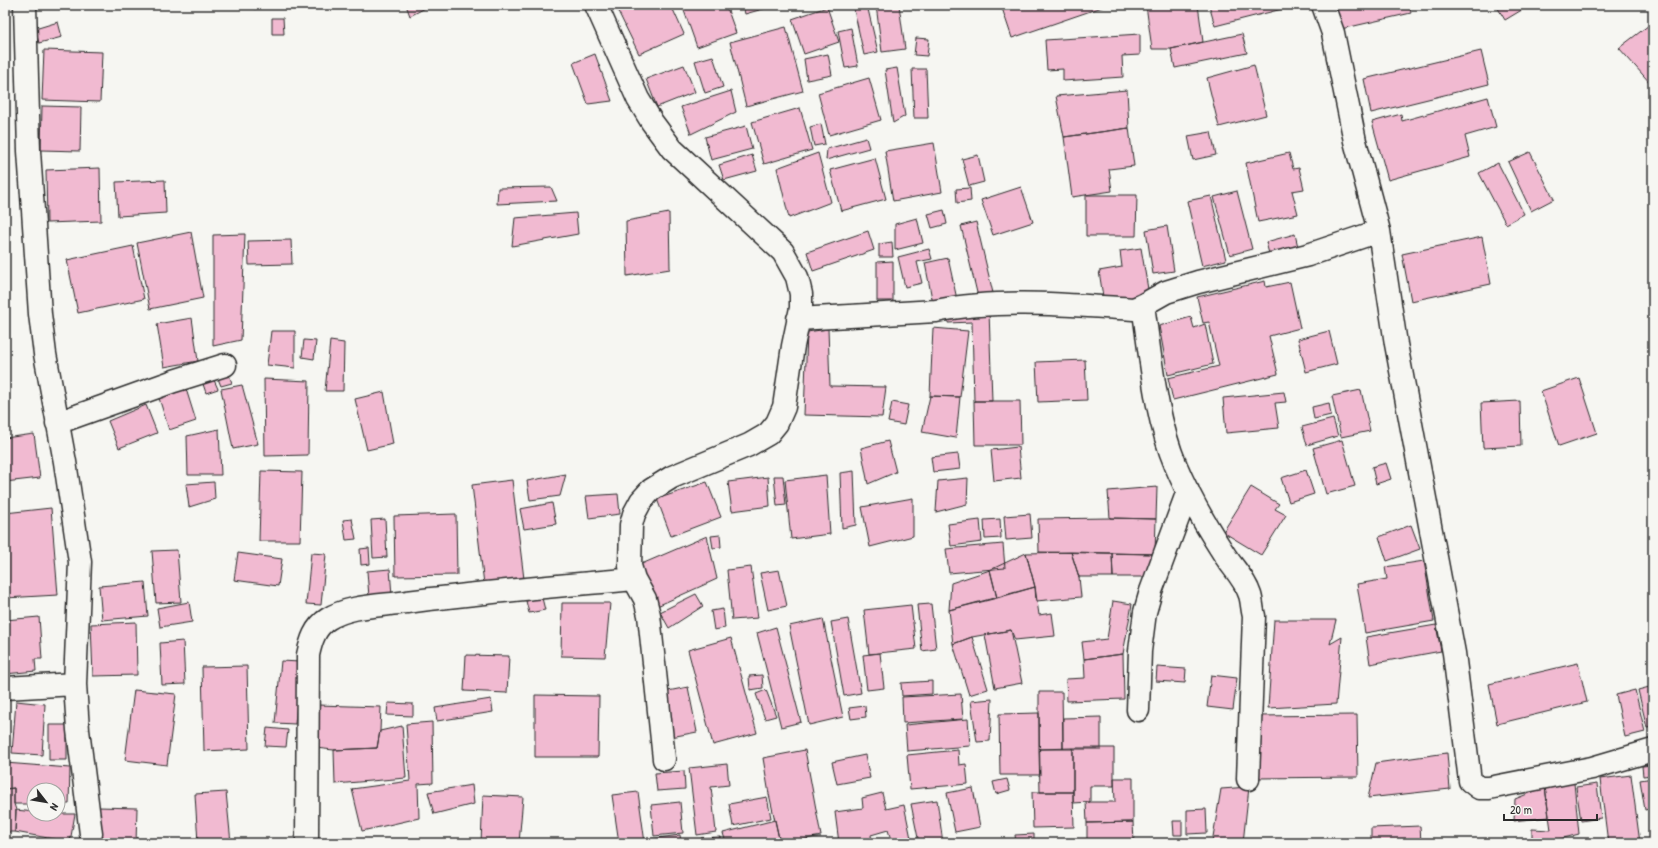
<svg xmlns="http://www.w3.org/2000/svg" width="1658" height="848" font-family="'Patrick Hand',sans-serif">
<style>
.building{fill:#f1bad1;stroke:#2b2b2b}
.lines{fill:none;stroke-linecap:round;stroke-linejoin:round}
.street-casing{stroke:#2b2b2b;stroke-width:25}
.street{stroke:#f6f6f2;stroke-width:22}
</style>
<rect width="100%" height="100%" fill="#f6f6f2"/>
<filter id="ink" filterUnits="userSpaceOnUse"><feTurbulence type="fractalNoise" baseFrequency=".025" numOctaves="2"/><feDisplacementMap in="SourceGraphic" scale="8" xChannelSelector="R" yChannelSelector="G"/><feConvolveMatrix kernelMatrix="1 2 1 2 8 2 1 2 1" color-interpolation-filters="sRGB"/></filter>
<g filter="url(#ink)">
<path class="building" d="M253 5H274V6L254 9Z
M406 5H431L410 16Z
M615 5H671L684 34 639 54Z
M682 5H726L736 33 697 47Z
M743 5H777L745 14Z
M853 5H867L878 52 864 55Z
M876 5H899L905 49 882 52Z
M1001 5H1108L1012 38Z
M1146 5H1198L1203 42 1171 49H1152Z
M1209 5H1298L1215 26Z
M1336 5H1409L1411 13 1341 29Z
M1496 5H1530L1505 20Z
M827 7 839 42 804 54 792 19Z
M272 18H283L284 34H272Z
M58 22 62 37 39 43 35 29Z
M1653 22V83L1651 84 1619 48Z
M786 27 803 91 746 106 730 42Z
M851 28 858 66 845 68 838 31Z
M1140 34V55L1122 56 1123 77 1063 81V69L1047 70 1045 40Z
M1242 34 1247 53 1175 68 1171 49Z
M916 38 929 39 927 56 914 55Z
M44 50 102 52 100 102 42 100Z
M1481 51 1489 84 1371 113 1364 79Z
M595 54 612 101 588 104 573 63Z
M828 54 832 75 807 80 804 59Z
M713 56 723 87 705 93 695 61Z
M684 65 695 92 657 107 646 79Z
M1254 65 1266 115 1219 127 1207 78Z
M897 68 905 116 893 123 885 70Z
M912 69H926L928 118H914Z
M869 78 881 120 829 135 818 93Z
M1127 90 1129 128 1064 137 1056 96Z
M731 91 736 112 691 134 681 107Z
M1488 97 1496 127 1465 136 1470 157 1388 180 1372 122 1401 114 1402 121Z
M42 106 81 107 80 151 41 150Z
M800 108 812 150 764 164 752 122Z
M821 124 825 144 814 146 810 127Z
M746 126 752 149 711 160 705 137Z
M1129 128 1134 166 1109 169 1112 191 1072 197 1064 137Z
M1211 132 1216 155 1193 160 1188 136Z
M866 138 869 148 826 160 827 149Z
M934 143 942 192 893 201 885 151Z
M1530 152 1554 199 1531 211 1508 162Z
M818 153 831 202 789 218 777 168Z
M1289 153 1293 169 1299 168 1304 189 1292 191 1298 214 1258 222 1246 163Z
M752 155 757 171 724 180 719 165Z
M978 155 984 182 969 186 962 159Z
M875 158 886 199 841 211 830 170Z
M1498 163 1524 214 1506 224 1479 173Z
M100 168 101 221 47 223 46 170Z
M165 180 166 213 118 216 116 182Z
M551 187 557 201 497 204 498 188Z
M1021 187 1033 222 993 235 981 200Z
M970 188 971 201 957 203 956 189Z
M1237 191 1252 249 1230 255 1214 197Z
M1086 195H1137L1136 236H1086Z
M1211 196 1226 260 1202 266 1187 201Z
M944 210 947 224 932 228 928 214Z
M576 213 578 234 512 246 515 218Z
M669 213 670 269 627 276 626 221Z
M917 218 923 243 895 250V224Z
M976 222 993 293 978 297 961 226Z
M1167 226 1174 271 1153 274 1146 230Z
M868 231 874 250 813 271 807 252Z
M191 232 203 298 150 309 137 243Z
M245 234 241 340 213 346V235Z
M1295 234 1298 247 1269 254 1266 242Z
M1482 237 1491 284 1411 301 1402 254Z
M291 240 292 264 249 265 248 241Z
M892 242 893 257H879V244Z
M133 246 144 299 78 313 67 260Z
M1141 248 1149 295 1104 303 1099 271 1122 267 1120 251Z
M929 249 932 259 917 262 922 283 905 287 898 257Z
M948 258 958 304 934 309 925 263Z
M893 261V301H877V262Z
M1265 281 1266 287 1290 282 1300 328 1269 336 1278 374 1173 400 1168 378 1219 366 1209 322 1203 323 1197 297Z
M948 311H989L992 401H974L972 322 948 323Z
M1191 317 1194 328 1205 324 1213 364 1168 375 1159 326Z
M192 318 198 361 164 367 157 324Z
M933 328 968 331 960 397 930 396Z
M828 329 830 386 886 387 882 417 804 415 807 332Z
M271 331H295V368L267 365Z
M1329 331 1337 364 1306 372 1298 339Z
M304 340 316 341 314 359 302 357Z
M330 341 344 343 343 391H325Z
M1085 360 1087 400 1038 402 1036 362Z
M228 372 232 383 221 386 217 376Z
M1579 378 1597 433 1559 446 1541 391Z
M264 379 309 381 308 455 265 456Z
M214 380 218 389 206 393 203 384Z
M242 385 258 444 233 449 221 389Z
M186 389 196 421 169 430 159 398Z
M1361 390 1370 431 1341 437 1332 396Z
M384 392 393 444 367 450 355 399Z
M1284 392 1286 402 1275 403 1279 428 1226 433 1223 398Z
M930 396 960 397 956 438 922 432Z
M974 401H1020L1021 445H975Z
M1520 401 1521 446 1483 448 1481 403Z
M892 402 908 405 904 425 888 422Z
M1329 403 1331 415 1314 419 1312 407Z
M146 405 157 433 119 448 108 421Z
M1333 419 1338 436 1307 445 1302 427Z
M219 429 221 475H188L187 436Z
M34 434 40 478 5 482V438Z
M1342 440 1355 486 1326 494 1313 448Z
M888 441 896 472 868 484 861 448Z
M1018 447 1021 478 994 481 991 450Z
M958 454 960 469 933 472 931 457Z
M1386 463 1391 479 1376 484 1372 467Z
M1306 470 1314 494 1289 502 1281 478Z
M261 471 302 472 300 541H259Z
M854 471 856 525 842 528 840 473Z
M566 474 560 496 530 500 527 481Z
M826 475 830 534 791 539 785 480Z
M774 476H783L786 505 777 506Z
M768 477 770 506 732 511 728 482Z
M968 478 967 504 936 512 938 481Z
M512 480 524 579 484 584 472 485Z
M214 482 215 499 189 507 186 484Z
M707 482 721 517 671 536 657 499Z
M1157 487 1156 519 1110 518 1108 491Z
M1251 487 1279 504 1275 509 1286 515 1261 555 1223 532Z
M618 494 620 514 589 518 586 496Z
M913 498V536L870 547 862 507Z
M552 503 556 524 524 529 520 509Z
M51 508 58 595 5 598V513Z
M456 514 457 575 395 576 394 516Z
M1030 514 1032 538 1006 540 1004 516Z
M1110 518 1156 519 1155 554 1039 552 1038 519Z
M352 519 356 539 346 540 343 520Z
M385 519 387 557 373 558 371 520Z
M1000 519 1001 538 985 539 984 520Z
M980 520 982 542 951 546 948 524Z
M1411 525 1420 549 1387 561 1379 537Z
M720 535 721 547 713 548 711 536Z
M707 536 717 579 655 607 637 566Z
M1003 544 1005 568 949 573 946 549Z
M369 548 370 564 361 565 360 549Z
M177 550 181 602 156 603 152 551Z
M1071 552 1112 553 1113 577H1079Z
M1071 552 1079 577 1081 597 1036 601 1035 587 1026 553Z
M238 553 282 559 278 586 234 580Z
M311 553 326 554 321 605 306 604Z
M1026 553 1035 587 997 598 990 570Z
M1112 553 1155 554 1150 577H1113Z
M1424 561 1434 621 1365 633 1357 584 1387 579 1385 567Z
M751 567 758 618 732 620 727 570Z
M390 569 392 596 369 597 367 571Z
M779 570 787 606 768 610 760 573Z
M990 570 997 598 949 610 951 583Z
M145 582 148 616 102 620 99 586Z
M1035 587 1039 615 1052 613 1055 636 1015 640 1011 630 972 637 953 644 949 610Z
M696 594 703 606 669 628 660 612Z
M542 598 545 610 529 613 526 601Z
M1113 601 1132 604 1123 654 1084 659 1082 642 1107 639Z
M189 602 192 622 160 627 157 608Z
M562 603H610L605 657 561 656Z
M931 604 936 649 922 651 917 605Z
M911 605 916 649 869 654 864 610Z
M723 609 725 628 714 630 711 611Z
M39 617 42 659H35L36 671 5 674V620Z
M823 619 843 717 809 725 789 626Z
M848 619 861 693 844 696 831 622Z
M1274 620H1336L1330 644 1342 637 1336 704 1268 708Z
M136 622 137 675 93 676 91 624Z
M1436 625 1441 651 1370 664 1366 637Z
M776 627 801 722 781 727 757 633Z
M1011 630 1022 683 995 688 985 635Z
M972 637 988 689 969 695 953 644Z
M731 638 757 733 713 745 688 650Z
M183 641 185 684 162 685 160 643Z
M880 653 884 688 867 690 863 655Z
M1123 654 1124 699 1067 701 1066 679 1085 678 1084 659Z
M466 655 509 656 507 693 464 691Z
M281 661 300 662 295 724 275 723Z
M1578 663 1587 702 1497 724 1489 684Z
M247 666 249 749 204 751 202 667Z
M1157 667 1186 669 1185 683 1156 681Z
M762 675 763 688 750 690 749 676Z
M1211 675 1237 678 1233 710 1207 707Z
M932 681V694L902 696 901 683Z
M1653 686V727L1647 728 1638 690Z
M688 687 697 732 671 737 663 692Z
M134 690 176 694 167 765 125 760Z
M766 690 776 716 765 719 756 694Z
M1635 690 1645 732 1625 737 1616 695Z
M1039 692H1062L1063 749H1039Z
M961 694 963 719 903 723 902 697Z
M535 695 599 696 598 757H535Z
M491 699 493 712 437 721 435 708Z
M992 699 990 741 977 742 971 701Z
M16 701 45 704 42 755 12 753Z
M388 703 413 704V716L387 715Z
M318 705 381 707 380 731 377 748 334 750 315 748Z
M865 706 866 717 851 719 849 708Z
M1039 713 1040 775H1000L999 714Z
M1357 715 1358 777 1256 778V716Z
M1101 717V749H1063V718Z
M968 719 970 746 907 751 905 725Z
M432 722 433 783 418 784 419 818 362 831 352 789 410 781 406 724Z
M49 725H67V760H49Z
M402 726 406 778 335 784 334 750 377 748 380 731Z
M267 728 288 730 286 747 265 746Z
M1073 748H1114V786H1090V802L1073 803Z
M1073 748V792H1040L1039 749Z
M805 750 821 836 787 843H780L769 794 763 758Z
M958 750 959 765 966 764 968 784 910 789 907 755Z
M1447 753 1450 789 1368 798 1376 763Z
M865 755 870 778 837 784 832 762Z
M5 763 70 768 69 804H58V790H34V804H14V788L5 789Z
M727 764 729 785 711 787 716 832 697 835 689 768Z
M1653 765V775L1643 776 1642 766Z
M684 771 685 789 657 791 655 773Z
M1631 775 1640 843H1608L1600 779Z
M1114 778H1133V822L1087 823 1086 802H1115Z
M1653 778V808L1645 810 1640 780Z
M1007 779 1010 790 996 794 993 782Z
M1574 783 1579 834 1545 843H1532V829L1551 830 1545 787Z
M1597 784 1601 818 1581 821 1576 787Z
M472 785 474 804 434 814 428 792Z
M1249 787 1243 843H1212L1221 789Z
M1545 787 1549 817 1514 821 1515 799Z
M14 788V804L16 810 15 832H6V843H5V789Z
M973 788 980 827 955 832 947 793Z
M226 792 231 843H198L195 794Z
M638 792 645 843H619L612 795Z
M1032 792H1073L1074 827 1033 828Z
M882 793 886 809 904 805 912 843H892L888 830 871 835 872 843H839L835 812 863 808 862 798Z
M483 795 523 797 519 843H481Z
M767 797 771 818 733 826 729 804Z
M937 800 943 843H919L911 804Z
M680 802 683 833 654 836 651 805Z
M98 807 137 808 136 843H99Z
M1206 809 1207 833 1187 834V810Z
M16 810 34 812V814H75L70 842 15 832Z
M775 820 780 843H726L723 833Z
M1173 821H1182V835H1174Z
M1133 822 1134 843H1087V823Z
M1420 826 1421 843H1371V828Z
M1034 834V843H1016L1015 835Z
M680 835 681 843H652L651 839Z
M720 837V843H702L701 838Z"/>
<g class="lines">
<defs>
<path id="street" d="M25 5 29 151 40 314 45 354 65 462 80 562 75 684 78 730 91 834
M596 5 638 99 652 122 672 149 783 252 797 277 801 294V308L793 346 784 407 777 423 768 434 749 445 672 477 651 490 641 501 634 514 631 525 630 566 634 579 645 599 649 615 664 759
M1323 5 1333 33 1355 141 1379 231 1396 344 1454 653 1470 781 1479 788H1489L1592 768 1653 750
M1143 305C1151 359 1155 416 1176 466 1189 497 1206 526 1224 554 1232 567 1245 579 1250 595 1252 601 1252 609 1254 616L1248 779
M798 319 936 311C999 298 1070 305 1134 309L1143 305 1166 292 1198 282 1308 255 1379 231
M57 423 174 381 225 365
M5 688 75 684
M1138 710 1140 651 1145 612 1151 591 1188 491
M307 843 308 655C311 641 315 627 328 619 350 605 382 606 407 602 483 592 558 586 634 579"/>
</defs>
<use href="#street" class="street-casing"/>
<use href="#street" class="street"/>
</g>
</g>
<rect width="1658" height="848" fill="none" stroke="#f6f6f2" stroke-width="20"/>
<rect x="10" y="10" width="1638" height="828" fill="none" stroke="#2b2b2b" stroke-width="1.5" filter="url(#ink)"/>
<g transform="translate(46 802) rotate(121)"><circle r="19" fill="#f6f6f2" stroke="#a5a5a2"/>
<path d="M0-3L7 15L0 10L-7 15Z" fill="#2b2b2b"/>
<text y="-6" font-size="11" font-weight="bold" text-anchor="middle" fill="#2b2b2b">N</text>
</g>
<path d="M1504 814v6h93v-6" fill="none" stroke="#2b2b2b" stroke-width="2"/>
<text x="1510" y="814" font-size="12" fill="#2b2b2b" stroke="#f6f6f2" stroke-width="3" paint-order="stroke">20 m</text>
</svg>
